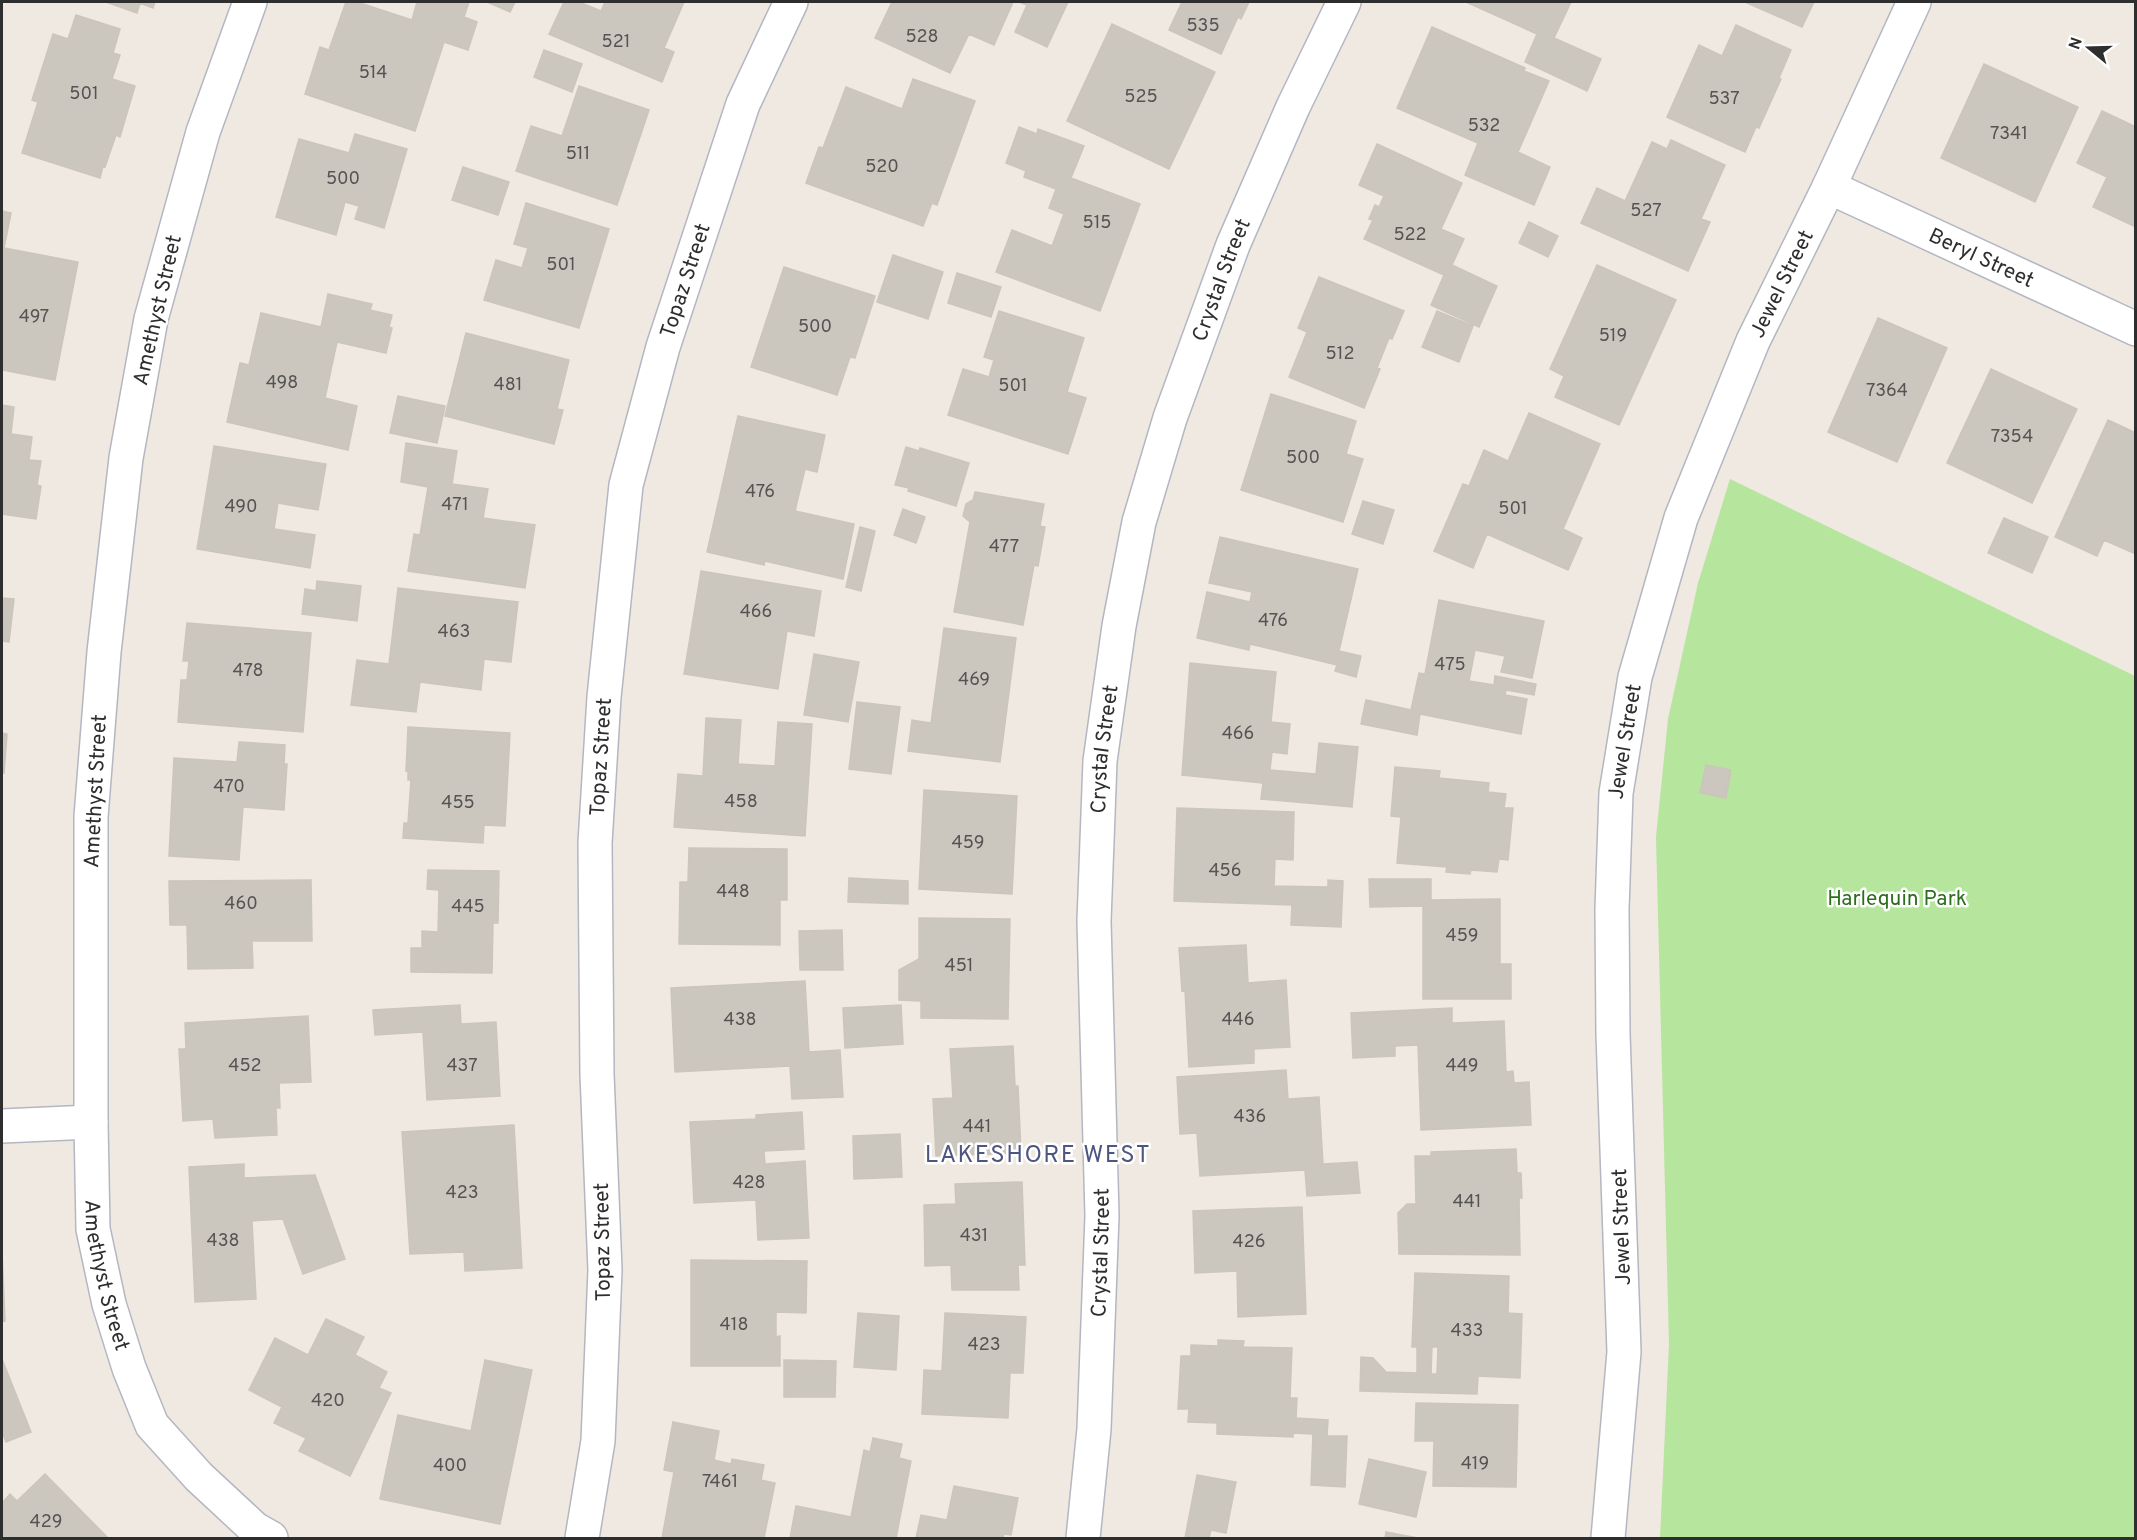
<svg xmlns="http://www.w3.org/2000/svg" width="2137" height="1540" font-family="Overpass,sans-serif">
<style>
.park{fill:#b6e59e}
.building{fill:#cbc7bf;stroke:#cbc5ba;stroke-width:1.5;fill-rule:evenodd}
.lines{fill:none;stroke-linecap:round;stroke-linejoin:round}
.street-casing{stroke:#b4b7c1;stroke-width:36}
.street{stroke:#fff;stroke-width:33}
.labels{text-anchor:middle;stroke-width:5;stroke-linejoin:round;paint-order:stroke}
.number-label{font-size:18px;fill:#555452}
.street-label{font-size:21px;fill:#2e2e2e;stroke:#fff}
.park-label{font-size:21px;fill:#2c6e1b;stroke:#fff}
.quarter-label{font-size:24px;letter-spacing:1.5px;fill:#4d5680;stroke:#fff}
</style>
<rect width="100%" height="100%" fill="#efe9e1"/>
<path class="park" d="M1730 479 2135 676V1538H1660L1669 1344 1656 837 1668 719 1698 583Z"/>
<path class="building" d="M106 2H155L153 8 140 3 137 13Z
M346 2H357L412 20 417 2H469L464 17 477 22 468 50 444 42 415 131 305 94 320 47 329 50Z
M487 2H515L510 12Z
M564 2H579L601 11 605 2H684L664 48 674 52 662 82 549 34Z
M892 2H1013L994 45 969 34 950 73 875 38Z
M1019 2H1068L1047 47 1015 32 1027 5Z
M1182 2H1249L1241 19 1238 17 1221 54 1169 30Z
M1466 2H1571L1554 38 1601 59 1587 91 1525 62 1537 34Z
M1745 2H1814L1802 27Z
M76 15 120 29 113 53 120 55 112 79 135 86 120 137 116 135 105 167 103 166 100 178 22 153 38 102 32 100 53 34 68 39Z
M1112 24 1215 72 1169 169 1067 121Z
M1736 25 1791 50 1779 78 1781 79 1759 128 1756 127 1745 152 1667 117 1699 45 1722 56Z
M1432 27 1525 68 1524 71 1549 81 1518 152 1550 167 1534 205 1465 175 1478 143 1397 108Z
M544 50 582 64 572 92 534 77Z
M1984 64 2078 107 2035 202 1941 158Z
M913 79 975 101 937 205 932 203 923 226 806 183 819 147 823 148 846 87 902 109Z
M579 86 649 110 617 205 516 171 531 126 562 136Z
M2102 111 2136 127V227L2093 207 2107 177 2077 163Z
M1019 127 1037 134 1038 129 1084 146 1071 178 1140 204 1100 311 996 272 1012 230 1052 246 1064 214 1049 208 1056 189 1024 177 1026 171 1006 163Z
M355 134 407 149 384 228 355 219 359 206 345 202 336 235 276 217 299 139 349 153Z
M1671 140 1725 165 1701 219 1710 222 1688 271 1581 223 1597 188 1625 201 1652 142 1667 149Z
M1377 144 1462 183 1441 229 1464 239 1452 265 1497 286 1479 327 1431 305 1444 275 1364 239 1373 220 1369 219 1375 205 1379 207 1384 196 1359 185Z
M463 167 509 182 498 215 452 200Z
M526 203 609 229 579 328 484 300 496 260 522 268 528 248 514 244Z
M2 211 11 213 4 248 78 262 55 380 2 370Z
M1529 222 1558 236 1548 257 1519 243Z
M893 255 943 272 928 319 877 302Z
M1597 265 1676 300 1619 425 1555 397 1564 376 1550 369Z
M784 267 875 296 855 358 850 357 837 395 751 367Z
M957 273 1001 287 991 317 948 303Z
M1319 277 1404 311 1392 339 1389 338 1377 368 1380 369 1364 408 1289 377 1307 332 1298 328Z
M328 294 372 304 370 310 392 315 389 327 392 328 386 353 337 342 325 398 357 406 348 450 227 422 240 363 249 365 261 313 321 327Z
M999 311 1084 338 1067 392 1086 398 1068 454 948 415 963 369 989 377 994 360 984 357Z
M1437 311 1473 326 1459 362 1422 347Z
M1878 318 1947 348 1897 462 1828 432Z
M466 333 569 360 557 409 563 410 554 444 445 416Z
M1991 369 2077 409 2032 503 1947 463Z
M1271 394 1356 421 1346 454 1363 459 1343 522 1241 490Z
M398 396 445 406 437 443 390 433Z
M2 405 14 407 11 434 32 437 29 460 41 461 37 485 41 486 36 519 2 514Z
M1529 413 1600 444 1563 529 1582 538 1568 570 1487 534 1473 568 1434 551 1463 484 1469 486 1484 450 1508 461Z
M738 416 825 435 817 472 805 469 795 511 854 524 843 579 765 561 764 565 707 552Z
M2108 420 2136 433V554L2104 540 2097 556 2055 537Z
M406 443 457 451 452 484 488 489 483 518 535 525 525 588 408 571 414 534 420 535 428 487 401 482Z
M214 446 326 464 318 510 278 503 274 529 315 535 310 568 197 549Z
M906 447 919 451 920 448 969 463 956 506 908 491 909 488 895 485Z
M975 492 1044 504 1040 526 1045 527 1038 566 1034 565 1023 625 954 612 970 522 963 516 966 504 973 500Z
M1363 501 1394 510 1383 544 1352 534Z
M903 509 925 517 916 543 894 535Z
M2004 518 2048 537 2032 573 1988 553Z
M860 527 875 531 861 591 846 587Z
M1220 537 1358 569 1339 651 1361 656 1356 677 1335 671 1337 665 1250 644 1249 650 1197 638 1207 592 1250 602 1252 592 1209 583Z
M701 571 821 591 814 636 787 631 778 689 684 674Z
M317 581 361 586 357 621 302 614 305 589 316 591Z
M398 588 518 602 511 662 484 659 481 690 420 682 416 712 351 705 357 660 389 664Z
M2 598 14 599 9 642 2 641Z
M1439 600 1544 621 1532 678 1501 672 1505 656 1475 650 1469 681 1494 685 1495 676 1536 684 1534 695 1506 690 1505 695 1527 699 1521 734 1420 714 1417 735 1361 724 1366 700 1411 710 1419 673 1425 674Z
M187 623 311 633 303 732 178 722 181 680H187L189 661H183Z
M944 628 1016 638 1000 762 908 751 912 720 931 723Z
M814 654 859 662 848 722 804 715Z
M1190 663 1276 672 1271 722 1290 724 1287 754 1272 752 1270 770 1316 774 1319 743 1358 747 1352 807 1261 799 1263 783 1182 775Z
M857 702 900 707 891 774 849 769Z
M706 718 741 720 738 764 775 766 778 722 812 724 805 836 674 827 678 774 703 776Z
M408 727 510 733 505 826 484 825 483 843 403 838 404 823H408L411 780H408V771H406Z
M2 733 7 734 4 773H2Z
M239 742 285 745 284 764H287L284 810 243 807 239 860 169 856 174 758 237 762Z
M1706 765 1731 770 1726 798 1700 793Z
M1395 767 1440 771 1439 778 1489 783 1488 792 1506 794 1504 808H1513L1508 860 1499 859 1497 872 1471 870 1470 874 1446 872 1447 867 1397 863 1401 817 1391 816Z
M924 790 1017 796 1012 894 919 889Z
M1177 808 1294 812 1293 860 1275 859 1274 886 1328 887V880L1343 881 1341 927 1291 925 1292 905 1174 901Z
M689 848 787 849V900H780V945L679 944 680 882H688Z
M428 870 499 871 498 923H493L492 973 411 972V948H422V931L438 932 439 890 427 889Z
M849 878 908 881V904L848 902Z
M1369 879H1431V900L1500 899V964H1511V999H1423V906L1370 907Z
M311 880 312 941H252L253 968 188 969 187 925H170L169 881Z
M919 918 1010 919 1008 1019 921 1018V1001L899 1000V970L919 959Z
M842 930 843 970H800L799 931Z
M1246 945 1248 983 1286 980 1290 1047 1254 1049V1063L1189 1067 1185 990 1182 991 1179 948Z
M805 981 809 1052 840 1050 843 1097 792 1099 790 1066 675 1072 671 988Z
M460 1005 461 1024 496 1022 500 1096 427 1100 423 1032 375 1035 373 1010Z
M901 1005 903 1044 845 1048 843 1008Z
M1452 1008V1023L1504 1021 1506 1072 1513 1071 1514 1083 1529 1082 1531 1125 1421 1130 1418 1045 1395 1046V1056L1353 1058 1351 1013Z
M308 1016 311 1082 279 1083 280 1108H276L277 1135 215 1138 213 1119 183 1121 179 1049H186L185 1023Z
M1013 1046 1015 1086H1018L1021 1153 936 1156 933 1099 953 1098 950 1049Z
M1286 1070 1288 1099 1319 1097 1323 1164 1357 1162 1360 1193 1307 1196 1305 1170 1200 1176 1197 1133 1180 1134 1177 1077Z
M802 1112 804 1149 764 1151 765 1164 805 1161 809 1238 758 1240 756 1200 694 1203 690 1122 756 1119V1115Z
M514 1125 522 1268 465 1271 464 1252 410 1254 402 1132Z
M900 1134 902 1177 854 1179 853 1136Z
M1516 1149 1517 1173H1521L1522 1198H1519L1520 1255 1399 1254 1398 1213 1407 1204H1416L1415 1156H1431V1152Z
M244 1164V1178L315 1175 345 1259 303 1274 283 1219 252 1221 256 1299 195 1302 189 1167Z
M1022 1182 1025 1265H1018L1019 1290H952L951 1265 925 1266 924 1205 956 1204 955 1184Z
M1302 1207 1306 1314 1238 1317 1237 1271 1195 1273 1193 1211Z
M2 1251 5 1321 2 1322Z
M691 1260 807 1261 806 1313 776 1312V1337L780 1336V1366H691Z
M1415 1273 1509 1276 1508 1313 1522 1314 1520 1378 1478 1376 1477 1394 1360 1391 1361 1357 1373 1358 1386 1372 1417 1373V1347H1412ZM1432 1347H1438L1437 1374H1431Z
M858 1313 899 1316 896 1370 854 1367Z
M945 1313 1026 1317 1023 1373H1010L1008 1418 922 1414 924 1370 942 1371Z
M326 1319 364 1337 355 1355 387 1372 379 1388 391 1393 350 1476 299 1451 306 1438 274 1423 282 1407 249 1390 275 1338 308 1355Z
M1218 1340 1244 1341 1243 1347 1292 1348 1290 1398H1297L1296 1418 1328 1420 1327 1436H1347L1345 1487 1311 1485 1313 1434 1293 1433V1437L1217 1434V1423L1188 1422 1189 1409H1178L1181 1356H1191V1345L1218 1346Z
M2 1359 31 1432 6 1442 2 1432Z
M485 1360 532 1370 500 1524 380 1499 398 1415 471 1431Z
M784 1360 836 1361 835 1397H784Z
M1416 1403 1518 1405 1516 1487 1433 1486 1434 1441H1415Z
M673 1422 719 1431 714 1460 731 1464 732 1459 764 1465 761 1480 775 1483 764 1538H662L674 1472 664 1470Z
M873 1438 902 1444 899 1458 911 1461 896 1538H790L796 1506 851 1517 864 1450 870 1452Z
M1369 1459 1426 1472 1416 1517 1359 1504Z
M45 1474 108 1538H2V1503L10 1494 17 1501Z
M1197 1475 1236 1482 1226 1533 1211 1530 1209 1538H1185Z
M954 1486 1018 1498 1011 1535 1004 1534 1003 1538H916L921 1515 947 1520Z
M1386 1532 1418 1538H1385Z"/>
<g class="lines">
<defs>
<g id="street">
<path id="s1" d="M250 2 203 132 151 319 126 458 104 652 91 817V1122L93 1229 109 1304 129 1368 152 1425 199 1477 255 1529 271 1538"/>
<path id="s2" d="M1829 187 2136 329"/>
<path d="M2 1126 91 1122"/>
<path id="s3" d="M582 1538 598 1441 605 1270 597 1074 595 843 604 697 626 485 663 347 743 104 791 2"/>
<path id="s4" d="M1083 1538 1094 1429 1102 1216 1094 921 1100 761 1119 626 1139 522 1170 418 1233 245 1293 107 1344 2"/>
<path id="s5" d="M1608 1538 1624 1352 1613 1034 1612 909 1616 793 1635 677 1681 518 1753 341 1829 187 1914 2"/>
</g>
</defs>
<use href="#street" class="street-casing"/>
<use href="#street" class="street"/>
</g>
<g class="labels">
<g class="number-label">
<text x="1203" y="31">535</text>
<text x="922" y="42">528</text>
<text x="616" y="47">521</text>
<text x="373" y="78">514</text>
<text x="84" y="99">501</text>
<text x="1141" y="102">525</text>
<text x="1724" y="104">537</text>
<text x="1484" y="131">532</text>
<text x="2009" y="139">7341</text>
<text x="578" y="159">511</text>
<text x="882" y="172">520</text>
<text x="343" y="184">500</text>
<text x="1646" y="216">527</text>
<text x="1097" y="228">515</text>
<text x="1410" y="240">522</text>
<text x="561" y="270">501</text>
<text x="34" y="322">497</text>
<text x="815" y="332">500</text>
<text x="1613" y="341">519</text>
<text x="1340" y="359">512</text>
<text x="282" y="388">498</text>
<text x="508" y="390">481</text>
<text x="1013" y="391">501</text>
<text x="1887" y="396">7364</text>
<text x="2012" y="442">7354</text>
<text x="1303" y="463">500</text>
<text x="760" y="497">476</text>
<text x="455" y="510">471</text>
<text x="241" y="512">490</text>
<text x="1513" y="514">501</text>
<text x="1004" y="552">477</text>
<text x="756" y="617">466</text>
<text x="1273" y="626">476</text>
<text x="454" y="637">463</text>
<text x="1450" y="670">475</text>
<text x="248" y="676">478</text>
<text x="974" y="685">469</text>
<text x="1238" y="739">466</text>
<text x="229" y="792">470</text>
<text x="741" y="807">458</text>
<text x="458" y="808">455</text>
<text x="968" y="848">459</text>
<text x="1225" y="876">456</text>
<text x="733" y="897">448</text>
<text x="241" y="909">460</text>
<text x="468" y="912">445</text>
<text x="1462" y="941">459</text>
<text x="959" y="971">451</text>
<text x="740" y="1025">438</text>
<text x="1238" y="1025">446</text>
<text x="245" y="1071">452</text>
<text x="462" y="1071">437</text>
<text x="1462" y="1071">449</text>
<text x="1250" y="1122">436</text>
<text x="977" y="1132">441</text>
<text x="749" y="1188">428</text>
<text x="462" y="1198">423</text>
<text x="1467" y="1207">441</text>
<text x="974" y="1241">431</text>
<text x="223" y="1246">438</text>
<text x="1249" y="1247">426</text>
<text x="734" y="1330">418</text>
<text x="1467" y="1336">433</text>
<text x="984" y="1350">423</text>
<text x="328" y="1406">420</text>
<text x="1475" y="1469">419</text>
<text x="450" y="1471">400</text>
<text x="720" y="1487">7461</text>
<text x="46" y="1527">429</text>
</g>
<g class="street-label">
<text dy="7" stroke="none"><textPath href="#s2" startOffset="168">Beryl Street</textPath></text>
<text dy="7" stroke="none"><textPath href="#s3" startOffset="1269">Topaz Street</textPath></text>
<text dy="7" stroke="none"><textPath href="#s4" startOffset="1276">Crystal Street</textPath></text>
<text dy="7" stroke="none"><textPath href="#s5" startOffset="1284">Jewel Street</textPath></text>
<text transform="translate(157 310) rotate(-77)" y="7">Amethyst Street</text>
<text dy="7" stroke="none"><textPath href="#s5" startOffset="798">Jewel Street</textPath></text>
<text dy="7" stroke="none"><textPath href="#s4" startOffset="790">Crystal Street</textPath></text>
<text dy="7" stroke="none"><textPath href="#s3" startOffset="783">Topaz Street</textPath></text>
<text transform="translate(95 791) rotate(-87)" y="7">Amethyst Street</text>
<text transform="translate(1621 1227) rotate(-92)" y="7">Jewel Street</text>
<text transform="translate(602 1242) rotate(-91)" y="7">Topaz Street</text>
<text dy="7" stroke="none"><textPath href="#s4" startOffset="286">Crystal Street</textPath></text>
<text dy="7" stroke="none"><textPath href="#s1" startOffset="1294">Amethyst Street</textPath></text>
</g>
<g class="park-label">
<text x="1897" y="905">Harlequin Park</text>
</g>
<g class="quarter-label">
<text x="1038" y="1162">LAKESHORE WEST</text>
</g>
</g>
<rect width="2137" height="1540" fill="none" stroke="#2e2e2e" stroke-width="6"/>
<g transform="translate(2089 48) rotate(289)" stroke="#ffffff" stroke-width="4.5" paint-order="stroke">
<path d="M0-4.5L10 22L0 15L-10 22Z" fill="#2e2e2e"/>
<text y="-9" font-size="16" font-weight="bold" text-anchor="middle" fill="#2e2e2e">N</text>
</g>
</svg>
